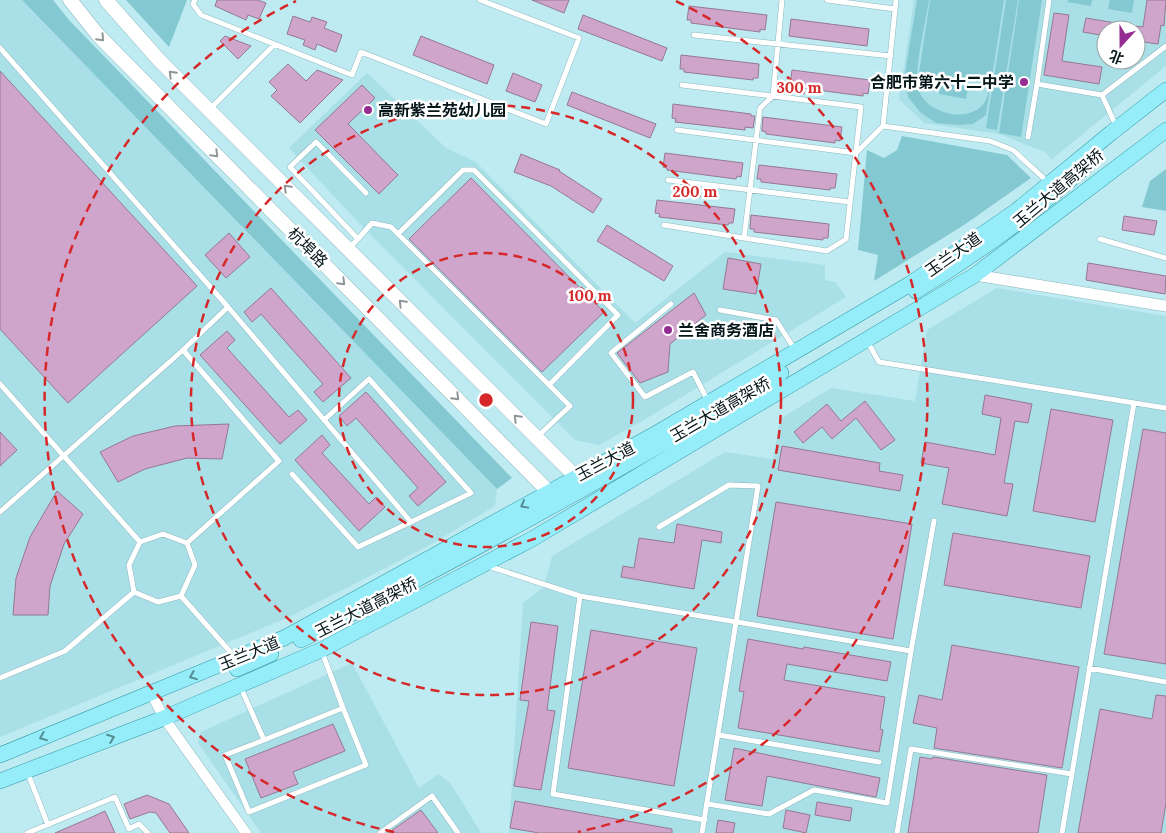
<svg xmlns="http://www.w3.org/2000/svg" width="1166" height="833" font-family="Lora,'Noto Sans SC',serif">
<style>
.built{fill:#a9dfe7;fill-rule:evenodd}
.green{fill:#84c8d2}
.building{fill:#d0a5cc;stroke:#947991}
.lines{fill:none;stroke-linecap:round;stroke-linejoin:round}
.service-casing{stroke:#8cb8be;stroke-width:6}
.minor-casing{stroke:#8cb8be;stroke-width:11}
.tertiary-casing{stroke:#8cb8be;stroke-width:12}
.secondary-casing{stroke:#8cb8be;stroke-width:15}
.primary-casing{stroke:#339aa7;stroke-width:16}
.service{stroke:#fff;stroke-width:5}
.minor{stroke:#fff;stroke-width:10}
.tertiary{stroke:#fff;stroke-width:11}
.secondary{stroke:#fff;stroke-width:14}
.primary{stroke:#94edf8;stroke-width:15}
.oneway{stroke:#8e9698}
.oneway2{stroke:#548c94}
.ring{fill:none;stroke:#d62828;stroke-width:2.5;stroke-dasharray:9 6}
.poi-dot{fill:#942c91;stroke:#fff;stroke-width:2}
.labels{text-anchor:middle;stroke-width:5;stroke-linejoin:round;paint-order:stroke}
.poi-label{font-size:16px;font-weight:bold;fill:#051619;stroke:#fff;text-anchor:start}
.street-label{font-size:16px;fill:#051619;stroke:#fff}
.centre{fill:#d62828;stroke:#fff;stroke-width:2.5}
.ring-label{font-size:15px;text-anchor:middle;font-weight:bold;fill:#d62828;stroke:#fff;stroke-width:5;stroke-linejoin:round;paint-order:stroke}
</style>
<rect width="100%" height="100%" fill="#beebf1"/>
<path class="built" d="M0 0H22L497 489 495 506 430 545 362 580 289 617 0 737Z
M914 0H1166V66L1051 160 1047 153 999 134 924 123 899 99ZM1106 30H1136V60H1106Z
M367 73 446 148 476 162 635 323 725 252 825 265V280L835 282 846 297 644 420 599 445 575 440 356 220 289 148Z
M997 288 1166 316V833H509L523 603 544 587 552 556 725 452 773 459 780 419 831 388 915 401 927 330Z
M352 663 419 788 439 774 451 784 481 833H261L198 743 201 732Z"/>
<path class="green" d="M22 0H53L69 20 512 478 497 489Z
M126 0H187L169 47Z
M917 0H929C926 21 914 69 918 88 924 113 968 125 984 103 987 99 988 93 990 89L986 115 973 124 960 125 936 123 920 112 908 97 905 73Z
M930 0H1004L991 84 919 73Z
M1006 0H1018L997 130 986 128Z
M1019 0H1042L1021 137 999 133Z
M1068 0H1092L1091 6 1067 2Z
M1110 0H1134L1132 13 1108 9Z
M941 82 968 87 966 99 939 94Z
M902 136 1007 155 1031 178 964 225 874 281 878 255 858 250 867 150 884 158 897 150Z
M1166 169V211L1142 207 1150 181Z"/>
<path class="building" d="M217 0H258L266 3 259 19 248 15 246 20 215 6Z
M532 0H569L564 13Z
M1147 0H1166L1164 26 1161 25 1158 44 1136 41V26L1143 27Z
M689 6 767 15 765 30 760 29V32L691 23V20H687Z
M1054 13 1069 15 1062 61 1102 67 1099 84 1044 75Z
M583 15 667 48 662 61 578 29Z
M293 16 310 22 312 17 327 22 324 28 342 35 336 52 317 44 315 50 303 45 305 40 287 34Z
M1086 18 1134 26V30H1106V36L1083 32Z
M791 19 869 29 867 46 789 36Z
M225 36 251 46 238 59 220 41Z
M421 36 494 65 487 84 413 55Z
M681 55 759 64 758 78H753V80L684 72V69H680Z
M288 64 306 81 317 70 343 80 300 123 271 96 277 90 269 82Z
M792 70 870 80 868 94 863 93V96L794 87V85L790 84Z
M0 71 197 286 68 403 0 329Z
M513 73 542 85 535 102 506 91Z
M362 85 375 98 348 124 398 175 379 194 315 130Z
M572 92 656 124 650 138 567 105Z
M673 104 751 114V116H755L753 128 745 127V130L675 122 676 119 672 118Z
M763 117 842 127 840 141 835 140V143L766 134V132L762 131V130Z
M665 153 743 163 741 177 737 176 736 179 667 170V168L663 167Z
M521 154 560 170 559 171 602 199 593 213 551 186 514 172Z
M759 165 837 174 835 188H830V190L761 182V179H757Z
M471 178 604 312 542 372 409 239Z
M657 200 735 209 733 223H729L728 225 659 217 660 214 655 213Z
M751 215 829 224 828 238H823V240L754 232V229H750Z
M1124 216 1157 221 1154 235 1122 230Z
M607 225 673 266 664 281 597 241Z
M229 233 250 257 226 278 205 255Z
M728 258 761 264 756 294 723 289Z
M1088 263 1166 276 1165 294 1086 280Z
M271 288 351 378 323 402 314 392 323 384 261 314 252 322 244 312Z
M694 293 706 315 670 344 668 372 640 383 617 353Z
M227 331 235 340 227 348 289 417 298 410 307 420 280 444 200 355Z
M366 392 446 482 418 506 409 496 418 488 356 418 347 426 339 416Z
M985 395 1032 404 1028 423 1015 421 1004 483 1013 484 1007 516 942 504 949 468 921 463 925 442 995 455 1001 418 982 414Z
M865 401 895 440 881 450 856 418 832 439 822 427 803 443 794 432 827 404 841 421Z
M1051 409 1113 420 1095 522 1033 511Z
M229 424 222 459 187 458 145 469 118 482 100 452 133 436 175 426Z
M1143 429 1166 433V664L1104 654Z
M0 432 17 450 0 466Z
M322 435 330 445 322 453 369 504 376 497 385 507 359 531 295 460Z
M782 446 880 463 879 471 903 475 900 491 778 470Z
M57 491 83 514 64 544 50 586 48 615H13L16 578 30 537Z
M776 502 912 524 893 639 757 616Z
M677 524 722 532 721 543 702 540 694 589 621 577 623 566 634 568 639 538 674 543Z
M953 533 1090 556 1081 608 944 585Z
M531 622 558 626 547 710 555 711 541 790 514 786 529 701 520 700Z
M591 630 697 648 674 786 568 768Z
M748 639 803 649 804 647 891 662 887 681 787 664 784 680 885 697 880 729 883 730 879 752 738 728 744 692 739 691Z
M952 645 1079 667 1062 768 934 748 937 728 913 723 919 695 942 700Z
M1156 695 1166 696V803L1161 833H1078L1100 709 1152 719Z
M333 724 345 751 293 772 298 784 261 798 245 759Z
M734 748 880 778 876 797 767 776 762 806 725 800Z
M920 757 932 759 933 757 1047 775 1038 833H908Z
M147 795 169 804 189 833H170L156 813 150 812 130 819 124 804Z
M515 801 672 829V833H539L510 828Z
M817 802 852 808 850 821 815 815Z
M421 810 438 833H388Z
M786 810 810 815 806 833 783 828Z
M105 811 115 833H55L92 817Z
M718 820 735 823 733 833H716Z"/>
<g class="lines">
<defs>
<path id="service" d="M195 0 193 4 201 15 352 75 361 52 546 124 579 38 480 0
M827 0 895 9
M896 0 883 126 990 141 1013 150 1049 183
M694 35 891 56
M0 48 228 307 183 350
M1037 84 1049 0
M682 85 861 107 846 239 827 251 744 238 760 108 773 96 782 0
M1102 95 1166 46
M209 110 274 45
M677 130 856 153 883 126
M1028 137 1037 84 1102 95 1116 126
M668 180 850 202
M664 225 744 238
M398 234 463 170H474L618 315 549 385
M358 239 372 223 391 227 570 406 537 437
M1100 239 1166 258
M348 249 358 239 290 167 316 142 366 193
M671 304 611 353 645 397 693 372 708 401
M228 307 411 522 358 547 292 474
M720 310 776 320 795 350
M867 341 879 362 1166 408
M0 384 140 542
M324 420 369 379 471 493 411 522
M0 512 183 350 279 461 187 543
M659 527 729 485 758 486 702 833
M488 566 580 596 911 651 934 521
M181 596 195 565 187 543 163 534 140 542 129 565 134 592 158 602 181 596 234 656
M580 596 553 794 705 820
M322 652 343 708
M1089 668 1166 682
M0 678 65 651 134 592
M241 688 264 740 343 708 366 765 249 812 225 755 264 740
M719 735 879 762
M27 771 48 825
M708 804 769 814 814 790 887 803 911 651
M27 833 115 797 129 829 139 824 148 833
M380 833 432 796 458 833
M897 833 911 749 1072 774
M1062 833 1134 403"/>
<path id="minor" d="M151 693 164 718 246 833"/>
<path id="tertiary" d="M975 275 1166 306"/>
<path id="secondary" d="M70 0 98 35 549 492
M106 0 159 60 576 477"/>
<path id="primary" d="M916 291C977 254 1034 213 1087 165
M301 640C464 556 625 469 781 373
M237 669 271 654
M0 755 284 638 657 433 910 284 1016 211 1111 133 1166 90
M0 781 164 718 321 650 532 539 975 275 1166 130"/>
</defs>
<use href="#service" class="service-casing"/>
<use href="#minor" class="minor-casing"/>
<use href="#tertiary" class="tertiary-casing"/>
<use href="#secondary" class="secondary-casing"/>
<use href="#primary" class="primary-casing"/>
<use href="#service" class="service"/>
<use href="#minor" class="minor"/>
<use href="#tertiary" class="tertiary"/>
<use href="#secondary" class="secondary"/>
<use href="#primary" class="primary"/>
</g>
<defs><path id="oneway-chevron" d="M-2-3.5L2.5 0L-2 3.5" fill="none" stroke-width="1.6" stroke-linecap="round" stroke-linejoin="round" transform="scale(1.25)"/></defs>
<g class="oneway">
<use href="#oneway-chevron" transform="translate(101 38) rotate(47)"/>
<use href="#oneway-chevron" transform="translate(172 74) rotate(-135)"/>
<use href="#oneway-chevron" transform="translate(215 154) rotate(45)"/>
<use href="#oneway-chevron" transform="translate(287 188) rotate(-135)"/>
<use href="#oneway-chevron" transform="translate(342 282) rotate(45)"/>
<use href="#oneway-chevron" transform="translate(402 303) rotate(-135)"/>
<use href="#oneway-chevron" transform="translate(456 397) rotate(45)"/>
<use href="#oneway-chevron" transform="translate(517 418) rotate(-135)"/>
</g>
<g class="oneway2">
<use href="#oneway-chevron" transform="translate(524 505) rotate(151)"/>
<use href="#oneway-chevron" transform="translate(193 676) rotate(158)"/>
<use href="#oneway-chevron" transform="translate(43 737) rotate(158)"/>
<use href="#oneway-chevron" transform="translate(111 738) rotate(-21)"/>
</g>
<g class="ring">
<circle cx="486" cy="400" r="147"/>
<circle cx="486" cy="400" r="295"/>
<path d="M394 832A442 442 0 0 1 296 1M676 1A442 442 0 0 1 578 832"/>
</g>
<g class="poi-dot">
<circle cx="1024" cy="82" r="5"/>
<circle cx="368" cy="110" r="5"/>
<circle cx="668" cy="330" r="5"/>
</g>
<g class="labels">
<g class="poi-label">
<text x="1014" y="88" text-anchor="end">合肥市第六十二中学</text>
<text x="378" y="116">高新紫兰苑幼儿园</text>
<text x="678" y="336">兰舍商务酒店</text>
</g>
<g class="street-label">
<text transform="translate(1058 188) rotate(-40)" y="6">玉兰大道高架桥</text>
<text transform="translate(308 247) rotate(45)" y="6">杭埠路</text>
<text transform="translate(953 254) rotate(-35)" y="6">玉兰大道</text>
<text transform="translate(720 409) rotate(-30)" y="6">玉兰大道高架桥</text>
<text transform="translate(605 461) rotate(-28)" y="6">玉兰大道</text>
<text transform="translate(366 607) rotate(-27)" y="6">玉兰大道高架桥</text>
<text transform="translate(249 653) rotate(-22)" y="6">玉兰大道</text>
</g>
</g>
<circle cx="486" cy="400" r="8" class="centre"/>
<g class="ring-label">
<text x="799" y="93">300 m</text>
<text x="695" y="197">200 m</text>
<text x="590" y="301">100 m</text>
</g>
<g transform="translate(1121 45) rotate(201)"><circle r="24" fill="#ffffff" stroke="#9ba2a3"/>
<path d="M0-4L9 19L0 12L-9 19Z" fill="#942c91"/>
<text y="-8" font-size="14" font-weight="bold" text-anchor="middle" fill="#051619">北</text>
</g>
</svg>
